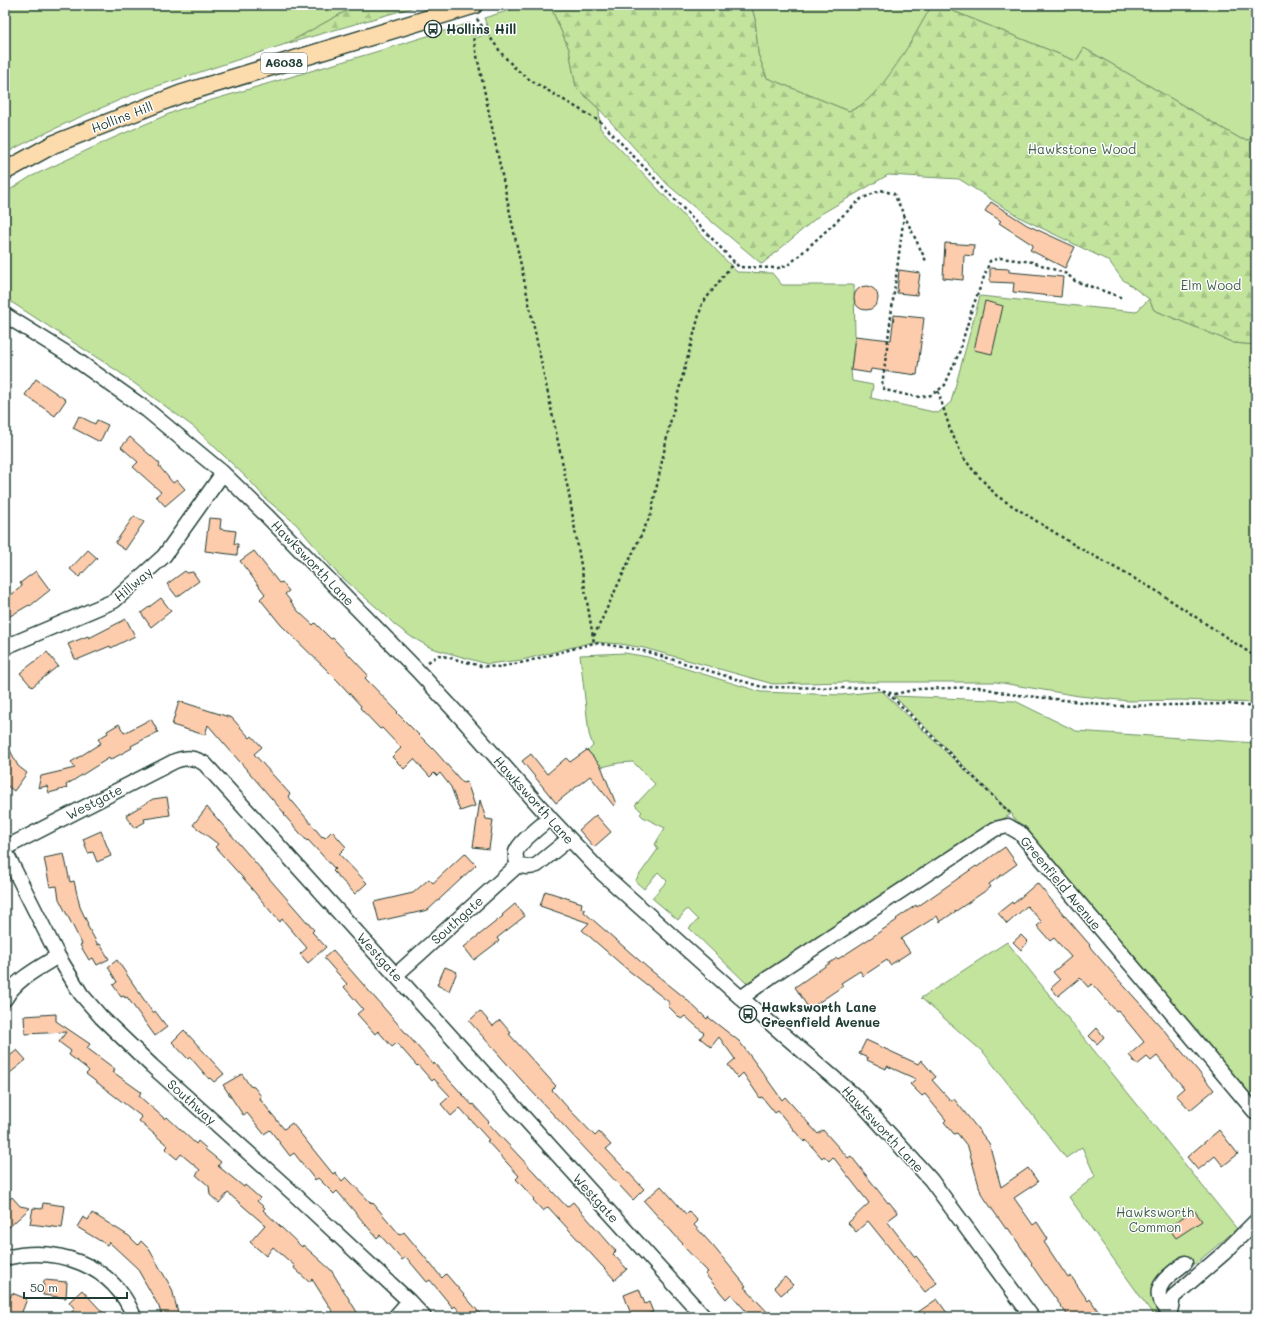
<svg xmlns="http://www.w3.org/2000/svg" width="1261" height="1322" font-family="Mali,sans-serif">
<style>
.green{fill:#c2e49d;stroke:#709068}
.forest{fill:url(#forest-firs);stroke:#709068}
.building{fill:#fdccac;stroke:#1f3d34}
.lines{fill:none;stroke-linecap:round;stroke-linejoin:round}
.minor-casing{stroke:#1f3d34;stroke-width:17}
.major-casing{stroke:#1f3d34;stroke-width:20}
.path{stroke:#1f3d34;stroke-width:2.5;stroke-dasharray:3 3;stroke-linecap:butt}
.minor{stroke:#fff;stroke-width:14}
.major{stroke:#fcdcac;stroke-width:17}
.labels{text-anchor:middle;stroke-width:3;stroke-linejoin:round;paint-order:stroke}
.shield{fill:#fff;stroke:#627771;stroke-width:1}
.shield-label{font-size:12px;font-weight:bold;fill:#1f3d34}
.poi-label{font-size:13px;font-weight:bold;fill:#1f3d34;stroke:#fff;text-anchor:start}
.street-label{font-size:13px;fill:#1f3d34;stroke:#fff}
.park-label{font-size:13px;fill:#405e49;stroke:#fff}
</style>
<defs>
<pattern id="forest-firs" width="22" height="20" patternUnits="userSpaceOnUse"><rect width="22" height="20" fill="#c2e49d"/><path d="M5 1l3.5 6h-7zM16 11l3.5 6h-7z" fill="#a6c488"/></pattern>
</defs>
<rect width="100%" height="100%" fill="#fff"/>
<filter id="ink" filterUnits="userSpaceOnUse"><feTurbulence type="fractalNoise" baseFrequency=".025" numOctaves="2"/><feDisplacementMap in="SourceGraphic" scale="8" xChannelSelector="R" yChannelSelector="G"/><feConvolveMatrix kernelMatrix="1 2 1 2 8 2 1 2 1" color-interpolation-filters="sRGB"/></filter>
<g filter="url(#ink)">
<path class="green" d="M5 5H357L286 44 136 93 73 120 19 146 5 154Z
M526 5H550L569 49 576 87 599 109 600 128 737 272 772 273 782 285H854L855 336 851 370 852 381 873 385 871 398 938 413 951 402 980 296 1136 312 1149 299 1154 310 1234 343 1256 345V703L1181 700 1129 701 1079 696 996 682H845L773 684 644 648 621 644 593 642 522 660 487 664 431 648 410 636 395 625 383 613 337 573 296 524 267 500 249 480 195 428 119 372 5 298V193L30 177 111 139 178 110 372 53 470 23 477 38 489 31 484 18Z
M751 5H932C916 33 880 103 849 111L767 78 758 54 755 19Z
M938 5H1256V137L1248 140 1241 139 1084 48 1076 61Z
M625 653 648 657 761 692 841 695 882 691 1011 814 768 971 746 983 689 928 698 920 687 909 678 920 652 898 667 881 658 872 644 889 635 881 658 849 655 844 665 828 643 817 640 814 642 812 635 805 655 784 633 762 619 763 602 767 588 751 593 746 589 734 580 655Z
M894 696 1015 701 1076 731 1256 743V1104L1012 816 1013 815Z
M1007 942 1237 1229 1170 1285 1157 1317H1155L1069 1197 1095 1176 1082 1147 1066 1158 984 1053 921 998Z"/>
<path class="forest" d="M357 5H421L286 44Z
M550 5H751L755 19 758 54 767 78 849 111C880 103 916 32 932 5H938L1076 61 1084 48 1241 139 1248 140 1256 137V345L1234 343 1154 310 1149 299 1122 279 1109 261 1021 218 959 179 888 175 821 214 762 264 668 185 599 109 576 87 569 49Z"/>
<path class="building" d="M991 202 1027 225 1075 247 1065 268 1030 250 1033 245 999 223 1001 221 985 211Z
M945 243 974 245 973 256 964 255 963 280 943 278Z
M990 268 1009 269V272L1063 277 1061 297 1013 292 1014 283 990 282Z
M899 270 920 273 917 295 897 293Z
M854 298a12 12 0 1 1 24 0a12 12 0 1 1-24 0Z
M985 301 1003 306 992 354 974 350Z
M894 315 924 318 917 375 871 369 870 373 851 370 855 336 891 340Z
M36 379 66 400 55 416 25 395Z
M79 416 95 424 97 420 108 425 100 442 73 428Z
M130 437 160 464 159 466 173 483 177 480 185 489 165 506 156 496 161 492 133 467 138 462 121 447Z
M134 516 144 522 125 550 115 543Z
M209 518 221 519 220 529 236 531 234 544H238L237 555 205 551Z
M88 550 97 558 79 577 70 569Z
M254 551 279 583 282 582 289 591 285 594 298 611 313 625 315 623 331 639 333 638 368 675 365 678 398 712 397 713 436 752 463 783 467 782 475 806 460 811 451 787 440 773 437 776 434 773 430 777 414 759 404 769 392 757 401 748 382 728 380 729 360 708 361 706 336 679 281 625 260 599 265 594 240 561Z
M36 571 50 590 30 606 29 605 5 619V600L22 586 20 583Z
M185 571 187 573 193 572 199 581 177 597 167 584Z
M161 598 171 611 151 627 141 613Z
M126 619 135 636 111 648 110 646 79 659H75L68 644 88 636 89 638Z
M47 652 58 666 32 687 20 673Z
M179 701 232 718 250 738 252 736 262 747 254 754 290 794 288 796 322 837 323 836 325 838 332 831 346 847 339 854 367 883 355 894 333 871 335 869 308 840 307 841 284 815 285 814 208 725 205 735 172 725Z
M151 719 158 732 131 746 132 748 110 760 109 758 66 785 67 788 49 793 47 786 38 788 41 776 75 768 71 762 101 743 98 739 108 733 107 731 119 724 124 733Z
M5 740 18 766 27 773 14 791 5 784Z
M587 750 601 766 616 804 614 806 590 776 556 803 522 761 531 754 547 774 566 758 570 762Z
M167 797 170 815 144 819 145 822 134 828 126 815 153 799Z
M480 800 486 819 493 820 489 849 473 847Z
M207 807 314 930 312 932 326 947 308 963 300 954 307 948 282 919 280 922 272 913 251 888H252L215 847 218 844 193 825Z
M596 815 611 832 594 847 579 830Z
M101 831 111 856 97 862 93 852 88 853 83 839Z
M1005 847 1017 864 989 884 991 887 940 922 937 916 901 939 910 952 890 965 887 960 863 976 860 971 841 983 843 986 809 1009 795 987 837 958 838 959 872 937 897 920 896 919 916 905 917 907 976 866 977 867Z
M465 853 476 865 428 910 379 921 374 902 413 893 429 879 433 883Z
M64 854 70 882 74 881 80 907 88 924 87 925 98 945 100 944 109 959 97 965 93 958 89 960 80 945 82 944 59 899 57 886 50 887 44 858Z
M1037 883 1071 923 1090 945 1089 946 1116 977 1163 1029 1214 1090 1190 1110 1176 1095 1184 1088 1157 1056 1151 1061 1147 1057 1137 1065 1129 1055 1144 1042 1118 1010 1116 1011 1092 984 1088 987 1080 978 1058 996 1051 988 1060 980 1053 972 1071 957 1054 938 1050 941 1037 926 1042 922 1027 906 1007 924 998 913 1012 902 1013 904Z
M545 891 582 903 581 908 585 910 584 912 648 968 684 997 707 1019 708 1017 739 1041 760 1069 782 1100 785 1097 818 1134 823 1130 848 1158 851 1156 888 1203 889 1202 898 1213 887 1221 915 1257 916 1256 937 1283 925 1292 868 1221 856 1232 848 1223 869 1203 833 1157 829 1161 824 1156 822 1158 806 1140 804 1142 778 1111 775 1113 762 1097 760 1098 743 1073 738 1078 728 1065 735 1059 719 1037 711 1047 700 1038 704 1033 685 1016 681 1019 668 1006 670 1003 628 970 582 930 589 923 540 906Z
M515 904 525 916 497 938 499 941 474 960 464 947 503 916 502 915Z
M1021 935 1028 942 1021 950 1013 942Z
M333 950 433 1064 434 1063 472 1105 473 1104 489 1122 488 1123 567 1207 573 1202 616 1251 613 1254 627 1269 615 1280 548 1207 543 1211 533 1200 534 1199 516 1179 519 1176 487 1141 489 1140 460 1108 451 1116 441 1104 450 1096 434 1079 432 1081 418 1065 417 1066 397 1043 392 1047 378 1031 375 1034 357 1014 363 1009 344 987 347 984 324 958Z
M117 960 153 1013 155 1011 167 1027 155 1036 127 997 125 998 124 996 121 997 113 985 117 982 108 967Z
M445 967 457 972 449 991 437 985Z
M480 1011 493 1026 500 1020 511 1033 509 1034 556 1086 552 1090 569 1109 595 1136 599 1132 611 1145 606 1149 644 1189 633 1200 523 1082 469 1021Z
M56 1014V1021L90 1044 87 1048 115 1069 113 1072 141 1092 139 1096 165 1119 167 1117 196 1144 198 1141 206 1148 205 1149 221 1162 218 1166 244 1187 245 1185 260 1198 257 1201 265 1208 263 1210 302 1247 303 1245 331 1270 360 1317H336L312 1279 309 1282 294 1268 295 1266 273 1247 266 1256 250 1242 265 1225 228 1193 219 1203 210 1195 209 1186 196 1175 200 1170 181 1154 177 1159 165 1149 168 1146 139 1121 142 1117 86 1074 89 1071 85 1067 69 1055 71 1051 59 1042 66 1032 25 1034 24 1016Z
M1097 1028 1104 1037 1097 1044 1089 1036Z
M184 1030 224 1074 214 1082 210 1078 209 1079 190 1057 188 1059 172 1042Z
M866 1040 918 1064 921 1060 936 1077 932 1080 951 1101 954 1099 989 1143 1001 1187 1028 1168 1038 1182 1014 1198 1033 1225 1037 1222 1048 1239 1044 1242 1068 1278 1071 1276 1088 1301 1090 1299 1102 1317H1069L1042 1280 1031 1264 1032 1263 1008 1228 1006 1229 981 1193 968 1147 957 1133 954 1134 944 1122 946 1120 925 1094 922 1096 910 1084 916 1079 887 1066 886 1069 867 1060 868 1058 859 1054Z
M17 1050 26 1060 10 1073 5 1067V1060Z
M242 1074 250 1086 254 1087 261 1096 260 1099 284 1129 292 1123 333 1174 335 1172 342 1181 346 1177 372 1204 373 1203 400 1235 404 1232 442 1278 446 1274 483 1317H464L455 1306 453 1308 430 1280 427 1282 406 1257 402 1260 380 1235 377 1238 337 1191 334 1194 318 1178 315 1180 294 1153 290 1156 270 1130 264 1134 247 1113 243 1115 223 1085Z
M1219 1130 1238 1154 1223 1166 1215 1156 1198 1170 1187 1157Z
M661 1186 686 1214 689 1211 698 1221 694 1225 713 1246 746 1286 744 1287 772 1317H751L731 1294 726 1299 705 1274 708 1272 681 1244 682 1243 644 1201Z
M12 1197 20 1206 30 1208 5 1231V1204Z
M43 1203 65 1206 62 1228 30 1224 33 1208 42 1209Z
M1194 1210 1202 1221 1176 1238 1168 1227Z
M92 1213 129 1236 138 1245 141 1241 149 1249 172 1289 179 1317H162L159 1307 137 1268 109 1242 107 1245 77 1227 83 1217 88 1220Z
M785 1277 793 1285 781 1295 774 1287Z
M44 1280 67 1282 66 1298 43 1295Z
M639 1289 645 1304 649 1302 653 1312 640 1317H632L624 1295Z
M82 1290 107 1317H66L75 1309 69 1302Z
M12 1293 27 1299 20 1317H5V1310Z
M937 1299 950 1317H911Z"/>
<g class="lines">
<defs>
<path id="minor" d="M5 315 71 356 147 410 223 473 266 515 417 670 465 722 550 818 602 873 741 998 856 1097 931 1180 1032 1317
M5 647 114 601 164 556 223 473
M550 818C541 826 519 842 516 852 515 857 516 860 518 865 525 868 530 868 537 865L569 839
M5 848 175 761C187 757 194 757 205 764L704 1317
M5 851 58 956 81 994 101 1017 152 1066 293 1193 409 1301 424 1317
M396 975 518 865
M741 998 770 977 995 829 1008 826 1020 833 1256 1113
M5 999C16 979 39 968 58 956
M5 1258C57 1245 114 1265 134 1317
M1170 1313C1167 1309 1163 1305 1160 1300 1153 1284 1174 1272 1185 1263
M395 1317 409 1301
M1169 1317 1173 1297 1224 1253 1256 1221"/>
<path id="major" d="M5 171 54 144 181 94 474 5"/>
</defs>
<use href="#minor" class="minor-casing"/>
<use href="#major" class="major-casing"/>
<path class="path" d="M477 19 502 54 516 69 530 80 601 122 739 267 778 268 786 266 793 261 861 199 881 190 894 194 927 263
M482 26 472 32 569 494 594 643
M904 215 882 386 885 390 916 397 932 395 945 385 959 353 972 309 990 261 1000 258 1033 262 1067 274 1075 281 1123 298
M938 391 950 429 963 457 973 470 997 496 1076 546 1155 590 1256 657
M594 636 651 514 670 423 702 304 734 262
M428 662 439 655 481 666 499 667 525 662 594 643 623 647 648 652 762 687 844 688 874 687 887 692 895 694 918 689 979 687 1009 694 1118 706 1229 704 1256 707
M888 693 1010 813"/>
<use href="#minor" class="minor"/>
<use href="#major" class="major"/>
</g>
</g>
<defs>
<symbol id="bus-ring" viewBox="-11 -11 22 22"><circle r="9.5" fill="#fff" stroke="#1f3d34" stroke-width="1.5"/><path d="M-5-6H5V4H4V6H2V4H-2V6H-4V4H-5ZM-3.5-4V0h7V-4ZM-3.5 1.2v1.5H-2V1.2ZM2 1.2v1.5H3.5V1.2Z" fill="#1f3d34"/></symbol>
</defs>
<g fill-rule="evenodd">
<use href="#bus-ring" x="423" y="19" width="20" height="20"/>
<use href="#bus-ring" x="738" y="1004" width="20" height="20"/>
</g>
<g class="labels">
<rect class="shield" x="261" y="53" width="46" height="20" rx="3"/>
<g class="shield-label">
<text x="284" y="67">A6038</text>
</g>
<g class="poi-label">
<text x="446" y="34">Hollins Hill</text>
<text x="761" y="1012">Hawksworth Lane<tspan x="761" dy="15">Greenfield Avenue</tspan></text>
</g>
<g class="street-label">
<text transform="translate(122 117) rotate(-21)" y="5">Hollins Hill</text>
<text transform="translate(313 563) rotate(46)" y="5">Hawksworth Lane</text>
<text transform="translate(133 584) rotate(-40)" y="5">Hillway</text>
<text transform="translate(534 800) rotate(48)" y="5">Hawksworth Lane</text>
<text transform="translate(94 802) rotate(-27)" y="5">Westgate</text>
<text transform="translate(1061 883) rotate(50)" y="5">Greenfield Avenue</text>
<text transform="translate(457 920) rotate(-42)" y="5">Southgate</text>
<text transform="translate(380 957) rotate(48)" y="5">Westgate</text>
<text transform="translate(192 1102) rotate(42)" y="5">Southway</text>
<text transform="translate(883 1129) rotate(47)" y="5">Hawksworth Lane</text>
<text transform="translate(596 1198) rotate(48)" y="5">Westgate</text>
</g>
<g class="park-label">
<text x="1082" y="154">Hawkstone Wood</text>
<text x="1211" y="290">Elm Wood</text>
<text x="1155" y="1217">Hawksworth<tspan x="1155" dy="15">Common</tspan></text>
</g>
</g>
<rect width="1261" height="1322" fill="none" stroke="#fff" stroke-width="20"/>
<rect x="10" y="10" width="1241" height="1302" fill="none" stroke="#1f3d34" stroke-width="1.5" filter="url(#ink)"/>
<path d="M24 1292v6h103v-6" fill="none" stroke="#1f3d34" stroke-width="2"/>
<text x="30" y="1292" font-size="12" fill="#1f3d34" stroke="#ffffff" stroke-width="3" paint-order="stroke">50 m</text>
</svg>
